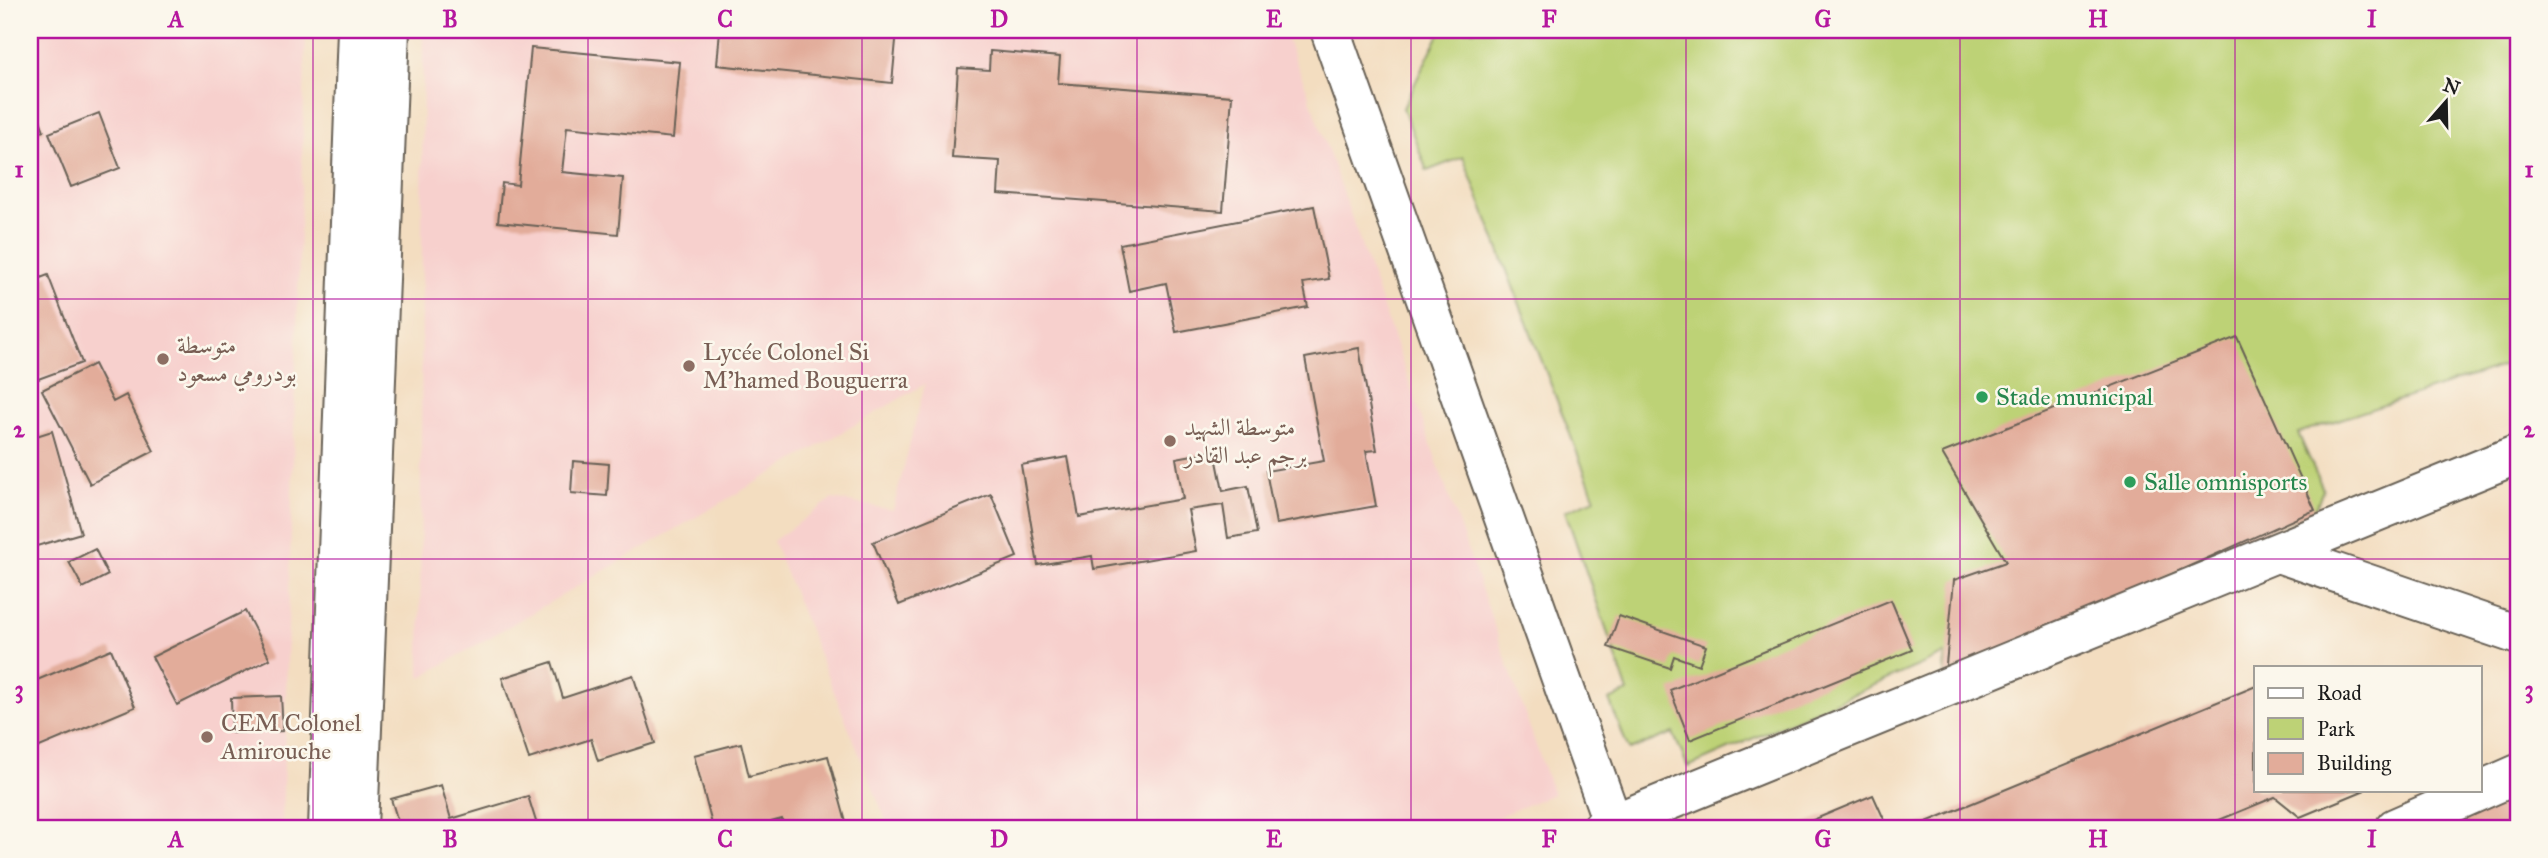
<svg xmlns="http://www.w3.org/2000/svg" width="2548" height="858" font-family="'IM FELL Great Primer',Amiri,serif">
<style>
.built{fill:#f7d0cd}
.green{fill:#bdd276;stroke:#6c7749;stroke-width:2}
.building{fill:#e2ac9a}
.lines{fill:none;stroke-linecap:round;stroke-linejoin:round}
.minor-casing{stroke:#676055;stroke-width:42}
.tertiary-casing{stroke:#676055;stroke-width:42}
.primary-casing{stroke:#676055;stroke-width:42}
.minor{stroke:#fff;stroke-width:38}
.tertiary{stroke:#fff;stroke-width:38}
.primary{stroke:#fff;stroke-width:38}
.grid{fill:none;stroke:#b5179e;stroke-width:2;stroke-opacity:0.55}
.education-dot{fill:#8d6e63;stroke:#fbf7ec;stroke-width:2.5}
.leisure-dot{fill:#2e9e5b;stroke:#fbf7ec;stroke-width:2.5}
.labels{text-anchor:middle;stroke-width:5;stroke-linejoin:round;paint-order:stroke}
.education-label{font-size:24px;fill:#785e54;stroke:#fbf7ec;text-anchor:start}
.leisure-label{font-size:24px;fill:#27864d;stroke:#fbf7ec;text-anchor:start}
.neatline{fill:none;stroke:#b5179e;stroke-width:2.5}
.grid-label{font-size:23px;text-anchor:middle;font-weight:bold;fill:#b5179e}
</style>
<rect width="100%" height="100%" fill="#fbf7ec"/>
<filter id="ink" filterUnits="userSpaceOnUse"><feTurbulence type="fractalNoise" baseFrequency=".0143" numOctaves="2"/><feDisplacementMap in="SourceGraphic" scale="14" xChannelSelector="R" yChannelSelector="G"/><feConvolveMatrix kernelMatrix="1 2 1 2 8 2 1 2 1" color-interpolation-filters="sRGB"/></filter>
<filter id="wash" filterUnits="userSpaceOnUse"><feTurbulence type="fractalNoise" baseFrequency=".00686" numOctaves="4" result="noise"/><feDisplacementMap in="SourceGraphic" scale="28" xChannelSelector="R" yChannelSelector="G"/><feGaussianBlur stdDeviation="1.57" result="paint"/><feColorMatrix in="noise" values="0 0 0 0 0 0 0 0 0 0 0 0 0 0 0 0 0 1.4 0 .05"/><feComposite in="paint" operator="in"/></filter>
<g filter="url(#wash)">
<rect width="100%" height="100%" fill="#f3ddc0"/>
<path class="built" d="M30 30H306L282 828H30Z
M423 30H1283L1306 87 1553 794 1471 828H889L773 541 832 499 893 510 925 384 420 678Z"/>
<path class="green" d="M1441 30H2518V361L2298 433 2323 489 2315 510 1944 675 1945 654 1688 767 1673 733 1629 750 1609 700 1628 692 1565 511 1595 499 1463 157 1427 171 1403 108Z"/>
<g id="blocks">
<path class="building" d="M720 30H897L892 83 717 65Z
M531 48 680 62 673 138 567 127 562 172 623 178 618 234 498 222 502 183 518 185Z
M990 51 1060 57 1058 83 1232 96 1223 211 998 194 1000 161 952 158 958 68 989 70Z
M30 93 44 131 30 136Z
M99 113 120 168 71 187 49 133Z
M1314 206 1329 279 1303 283 1308 307 1176 332 1166 283 1129 291 1120 244Z
M48 275 82 363 30 382V282Z
M2237 337 2315 510 1945 675 1954 580 2006 562 1942 453Z
M1359 348 1377 450 1366 451 1376 506 1276 524 1266 471 1324 461 1305 358Z
M94 364 113 402 126 395 154 451 90 484 42 390Z
M52 431 81 533 30 548V438Z
M1215 451 1223 491 1248 486 1257 533 1228 538 1223 505 1188 510 1196 551 1094 569 1092 556 1038 565 1021 465 1068 457 1079 517 1183 499 1176 458Z
M573 461 609 464 607 496 571 493Z
M991 494 1017 557 899 605 873 542Z
M95 549 108 575 83 588 69 562Z
M1891 600 1912 650 1690 740 1670 690Z
M245 611 270 659 177 705 152 657Z
M1619 616 1706 646 1699 665 1674 656 1670 668 1608 647Z
M111 649 135 707 30 751V683Z
M552 662 563 698 633 675 655 743 598 761 591 739 529 759 502 678Z
M2256 686V790H2365L2300 817 2275 797 2200 828H1912Z
M281 696 283 731 232 733 231 698Z
M741 743 749 776 828 756 847 826 837 828H785L782 819 747 828H713L694 755Z
M441 785 451 819 528 796 538 828H400L391 799Z
M2518 790V828H2423Z
M1873 795 1888 828H1794Z"/>
</g>
</g>
<g filter="url(#ink)">
<use href="#blocks" fill-opacity="0" stroke="#676055" stroke-width="2"/>
<g class="lines">
<defs>
<path id="minor" d="M1330 30 1613 824
M2278 553 2518 635
M2395 828 2518 774"/>
<path id="tertiary" d="M328 828 357 30
M358 828 390 30"/>
<path id="primary" d="M1602 828 2518 454"/>
</defs>
<use href="#minor" class="minor-casing"/>
<use href="#tertiary" class="tertiary-casing"/>
<use href="#primary" class="primary-casing"/>
<use href="#minor" class="minor"/>
<use href="#tertiary" class="tertiary"/>
<use href="#primary" class="primary"/>
</g>
</g>
<path class="grid" d="M313 30V828M588 30V828M862 30V828M1137 30V828M1411 30V828M1686 30V828M1960 30V828M2235 30V828M30 299H2518M30 559H2518"/>
<g class="education-dot">
<circle cx="163" cy="359" r="7"/>
<circle cx="689" cy="366" r="7"/>
<circle cx="1170" cy="441" r="7"/>
<circle cx="207" cy="737" r="7"/>
</g>
<g class="leisure-dot">
<circle cx="1982" cy="397" r="7"/>
<circle cx="2130" cy="482" r="7"/>
</g>
<g class="labels">
<g class="education-label">
<text x="177" y="353">متوسطة<tspan x="177" dy="28">بودرومي مسعود</tspan></text>
<text x="703" y="360">Lycée Colonel Si<tspan x="703" dy="28">M'hamed Bouguerra</tspan></text>
<text x="1184" y="435">متوسطة الشهيد<tspan x="1184" dy="28">برجم عبد القادر</tspan></text>
<text x="221" y="731">CEM Colonel<tspan x="221" dy="28">Amirouche</tspan></text>
</g>
<g class="leisure-label">
<text x="1996" y="405">Stade municipal</text>
<text x="2144" y="490">Salle omnisports</text>
</g>
</g>
<rect width="2548" height="858" fill="none" stroke="#fbf7ec" stroke-width="77"/>
<rect x="2254" y="666" width="228" height="126" fill="#fbf7ec" stroke="#a29f99" stroke-width="2"/>
<rect x="2268" y="688" width="35" height="10" fill="#ffffff" stroke="#a29f99" stroke-width="2"/>
<text x="2317" y="700" font-size="21" fill="#1c1c1c">Road</text>
<rect x="2268" y="718" width="35" height="21" fill="#bdd276" stroke="#a29f99" stroke-width="2"/>
<text x="2317" y="736" font-size="21" fill="#1c1c1c">Park</text>
<rect x="2268" y="753" width="35" height="21" fill="#e2ac9a" stroke="#a29f99" stroke-width="2"/>
<text x="2317" y="770" font-size="21" fill="#1c1c1c">Building</text>
<g transform="translate(2446 102) rotate(20)" stroke="#fbf7ec" stroke-width="5" paint-order="stroke">
<path d="M0-5L12 26L0 18L-12 26Z" fill="#1c1c1c"/>
<text y="-10" font-size="19" font-weight="bold" text-anchor="middle" fill="#1c1c1c">N</text>
</g>
<rect x="38" y="38" width="2472" height="782" class="neatline"/>
<g class="grid-label">
<text x="176" y="27">A</text>
<text x="450" y="27">B</text>
<text x="725" y="27">C</text>
<text x="999" y="27">D</text>
<text x="1274" y="27">E</text>
<text x="1549" y="27">F</text>
<text x="1823" y="27">G</text>
<text x="2098" y="27">H</text>
<text x="2372" y="27">I</text>
<text x="19" y="177">1</text>
<text x="2529" y="177">1</text>
<text x="19" y="437">2</text>
<text x="2529" y="437">2</text>
<text x="19" y="697">3</text>
<text x="2529" y="697">3</text>
<text x="176" y="847">A</text>
<text x="450" y="847">B</text>
<text x="725" y="847">C</text>
<text x="999" y="847">D</text>
<text x="1274" y="847">E</text>
<text x="1549" y="847">F</text>
<text x="1823" y="847">G</text>
<text x="2098" y="847">H</text>
<text x="2372" y="847">I</text>
</g>
</svg>
